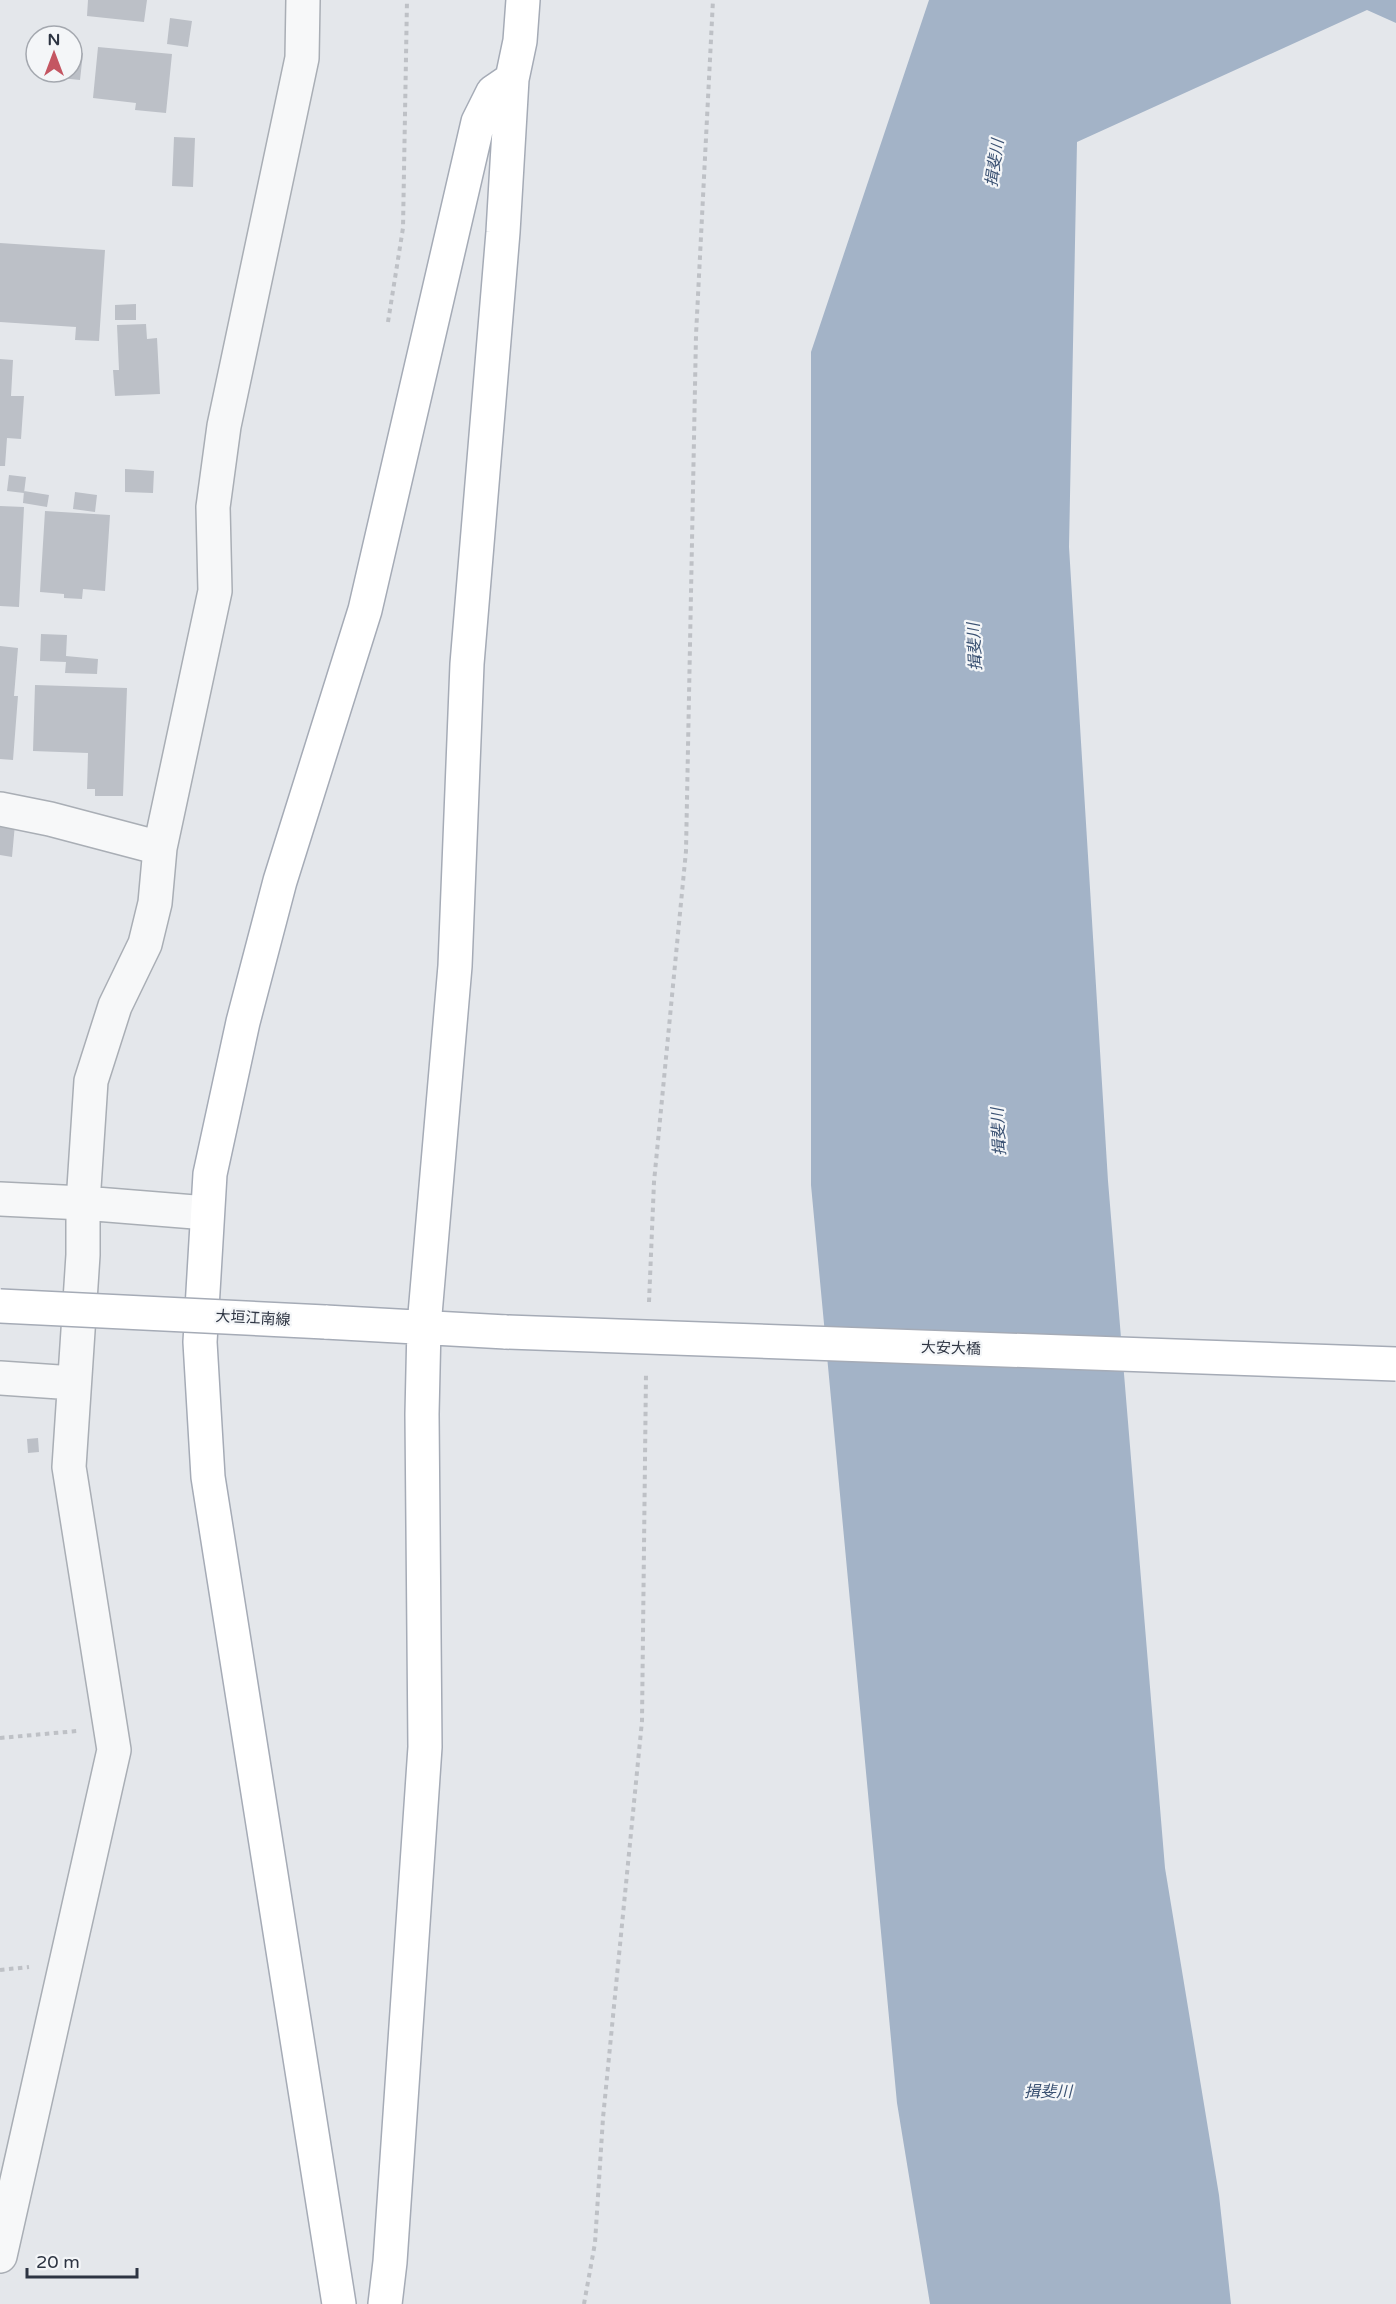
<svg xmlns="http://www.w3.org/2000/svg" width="1396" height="2304" font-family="'Varela Round','Noto Sans JP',sans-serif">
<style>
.water{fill:#a3b3c7}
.building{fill:#bcc0c7}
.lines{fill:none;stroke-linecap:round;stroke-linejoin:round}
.minor-casing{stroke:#a9aeb5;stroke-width:36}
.major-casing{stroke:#a5abb6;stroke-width:36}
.path{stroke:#bec1c6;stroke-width:4;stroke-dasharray:4.5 4.5;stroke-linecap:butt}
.minor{stroke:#f7f8f9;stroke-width:33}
.major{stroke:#fff;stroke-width:33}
.major-bridge-casing{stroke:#a5abb6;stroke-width:36;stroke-linecap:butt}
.major-bridge{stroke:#fff;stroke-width:33}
.labels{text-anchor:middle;stroke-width:4.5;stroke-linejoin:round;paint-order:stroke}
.street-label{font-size:15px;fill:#2d3442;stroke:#f4f6f8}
.water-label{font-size:16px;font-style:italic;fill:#3b5273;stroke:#f4f6f8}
</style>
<rect width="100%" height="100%" fill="#e4e7eb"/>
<path class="water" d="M929 0H1396V23L1367 10 1077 142 1069 547 1108 1181 1165 1868 1219 2195 1231 2304H930L897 2103 811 1185V352Z"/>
<path class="building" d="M88 0H147L144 22 87 16Z
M170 18 192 21 188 47 167 44Z
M98 47 172 54 166 113 135 110 136 103 93 98Z
M72 52 83 53 80 80 51 77 52 72H72Z
M174 137 195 138 193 187 172 186Z
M0 243 105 250 99 341 75 340 76 327 0 322Z
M136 304V320H115V305Z
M146 324 147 339 157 338 160 394 115 396 113 370H119L117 325Z
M0 359 13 360 11 396H24L21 439 7 438 5 466H0Z
M125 469 154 471 153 493 125 492Z
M9 475 26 477 24 493 7 491Z
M24 491 49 495 47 507 23 503Z
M75 492 97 495 95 512 73 509Z
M0 506 24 507 19 607 0 606Z
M45 511 110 515 105 591 83 589 82 599 64 598V594L40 592Z
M41 634 67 635 66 656 98 659 97 674 65 673 66 662 40 661Z
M0 646 18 648 14 696H18L13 760 0 759Z
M35 685 127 688 123 796H95V789H87L88 753 33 751Z
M0 822 15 824 12 857 0 855Z
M38 1438 39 1452 28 1453 27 1439Z"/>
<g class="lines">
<defs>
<path id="minor" d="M0 809 50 819 160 848 155 903 145 944 115 1006 91 1081 83 1203 207 1213
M160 848 215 591 213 507 224 426 302 58 303 0
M0 1199 83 1203V1255L69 1467 114 1750 0 2256
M0 1378 74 1383"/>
<path id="major" d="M325 1322 506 1332
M339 2304 208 1477 200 1342 210 1174 243 1022 280 881 365 610 478 122 493 92 512 79
M385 2304 390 2262 425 1747 422 1414 424 1326 455 966 467 664 503 232 512 79 520 41 523 0"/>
</defs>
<use href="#minor" class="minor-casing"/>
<use href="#major" class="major-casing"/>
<path class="path" d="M388 322 403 228 407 0
M649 1302 654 1182 686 851 696 335 713 0
M0 1738 77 1731
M0 1970 29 1967
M584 2304 595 2243 603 2118 642 1721 646 1373"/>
<use href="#minor" class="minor"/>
<use href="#major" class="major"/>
<defs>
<path id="major-bridge" d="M0 1306 325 1322
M506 1332 1396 1364"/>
</defs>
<use href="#major-bridge" class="major-bridge-casing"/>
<use href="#major-bridge" class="major-bridge"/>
</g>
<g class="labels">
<g class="street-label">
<text transform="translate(253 1318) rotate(3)" y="5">大垣江南線</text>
<text transform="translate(951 1348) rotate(2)" y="5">大安大橋</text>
</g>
<g class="water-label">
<text transform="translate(994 163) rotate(-82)" y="6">揖斐川</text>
<text transform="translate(974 647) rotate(-93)" y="6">揖斐川</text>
<text transform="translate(998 1132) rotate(-93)" y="6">揖斐川</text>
<text x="1048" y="2097">揖斐川</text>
</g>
</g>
<g transform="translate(54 54)"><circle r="28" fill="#f4f6f8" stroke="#a4a8af" stroke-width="1.5"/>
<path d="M0-4.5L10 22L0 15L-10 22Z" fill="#c45662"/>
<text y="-9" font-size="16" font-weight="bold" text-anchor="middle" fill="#2d3442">N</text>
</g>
<path d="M27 2268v9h110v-9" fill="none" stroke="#2d3442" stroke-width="3"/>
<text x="36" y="2268" font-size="18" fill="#2d3442" stroke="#f4f6f8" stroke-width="4.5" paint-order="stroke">20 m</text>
</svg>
